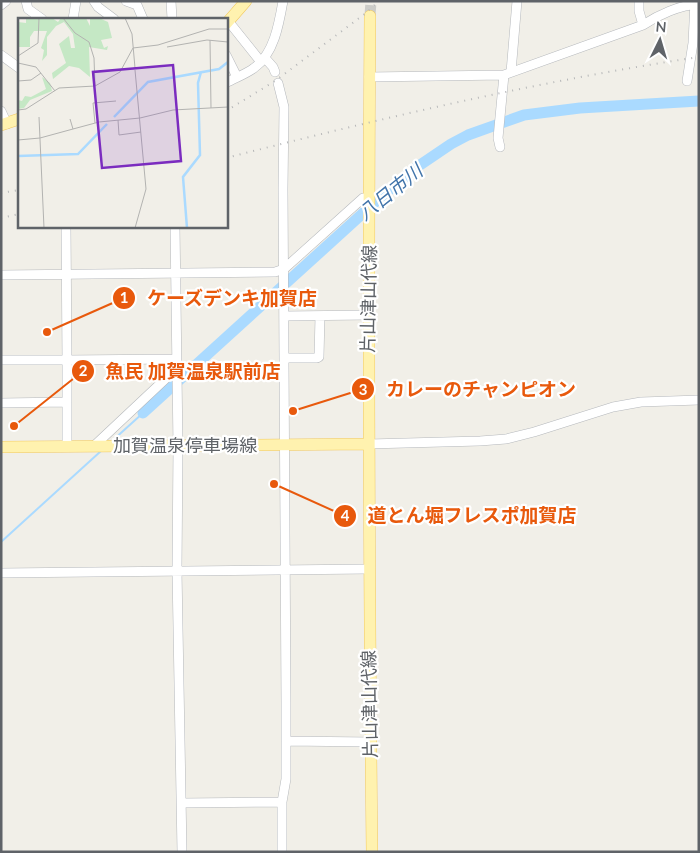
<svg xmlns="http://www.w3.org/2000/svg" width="700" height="853" font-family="Lato,'Noto Sans JP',sans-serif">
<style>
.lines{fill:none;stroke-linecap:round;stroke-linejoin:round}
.stream{stroke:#aadaff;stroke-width:2}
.river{stroke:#aadaff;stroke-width:11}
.major-tunnel{stroke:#ccccc8;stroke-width:11;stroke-dasharray:11 5.5;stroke-linecap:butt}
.minor-casing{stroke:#b5b8bc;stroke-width:10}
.major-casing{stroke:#f2c960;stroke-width:12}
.minor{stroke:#fff;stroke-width:9}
.major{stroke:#fff2af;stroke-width:11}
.rail{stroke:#b6b7b8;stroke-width:2;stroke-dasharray:1 6;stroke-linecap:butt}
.labels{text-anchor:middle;stroke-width:4.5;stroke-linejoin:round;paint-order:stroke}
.street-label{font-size:18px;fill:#5f6368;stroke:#fff}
.water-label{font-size:19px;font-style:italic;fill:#4174aa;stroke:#fff}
.inset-river{fill:none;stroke:#aadaff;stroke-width:2.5}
.inset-road{fill:none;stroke:#b3b3b1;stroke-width:1}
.view{fill:#7b2cbf;fill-opacity:0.15;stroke:#7b2cbf;stroke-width:2.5}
.inset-edge{fill:none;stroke:#5f6368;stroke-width:2.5}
.leader{fill:none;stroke:#e8590c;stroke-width:2}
.callout-dot{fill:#e8590c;stroke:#fff;stroke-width:2}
.mark-label{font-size:15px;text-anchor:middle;font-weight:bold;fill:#fff}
.callout-label{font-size:19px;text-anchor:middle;font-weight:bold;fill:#e8590c;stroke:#fff;stroke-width:4.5;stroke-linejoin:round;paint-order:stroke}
</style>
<rect width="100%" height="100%" fill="#f1efe8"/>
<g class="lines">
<path class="stream" d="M112 441 143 413
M1 542 101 451"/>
<path class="river" d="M143 413 383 195 417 167 451 144 468 135 524 115 580 108 699 101"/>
<path class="major-tunnel" d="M370 16 371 1"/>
<defs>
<path id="minor" d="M26 1 28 9 42 19
M94 1 98 7 114 19
M126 1 137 5 143 19
M171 1 172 19
M639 1V11L643 25
M1 5 6 1
M73 19 76 1
M229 22 261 62
M1 55 19 68
M226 55 237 77
M265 58 273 67 275 72
M511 72 517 1
M369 77 504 75 643 25C658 15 680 5 699 4
M687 81 693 43 695 1
M226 83C235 78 246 74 254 68 274 54 279 24 283 1
M278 83 284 107 283 189 286 702V779L282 802V852
M1 111 7 124
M500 147 498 138 504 75
M66 226 67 360 176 359
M175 226 178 446 177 571 182 852
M1 275 275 272 284 269 363 198
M284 316 368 315
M284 358H317L319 357 320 316
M1 360H67V446
M1 403 67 402
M369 444 480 441 506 439 534 432 613 407 641 402 699 400
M94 446 176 369
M1 573 369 569
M286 741 371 742
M182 803 282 802"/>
<path id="major" d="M370 16C368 295 369 573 372 852
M226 24 246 1
M1 125 19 119
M1 447 369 444"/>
</defs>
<use href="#minor" class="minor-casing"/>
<use href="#major" class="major-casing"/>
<use href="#minor" class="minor"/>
<use href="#major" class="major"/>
<path class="rail" d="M226 111 275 81 366 13 379 1
M226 158C382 118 539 81 699 57
M1 193 19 190
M1 218 19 214"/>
</g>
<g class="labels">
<g class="street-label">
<text transform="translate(369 299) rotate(-89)" y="6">片山津山代線</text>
<text x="185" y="452">加賀温泉停車場線</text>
<text transform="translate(370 704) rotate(-91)" y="6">片山津山代線</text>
</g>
<g class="water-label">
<text transform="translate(390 192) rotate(-39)" y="7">八日市川</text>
</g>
</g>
<g transform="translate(18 18)">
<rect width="210" height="210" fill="#f1efe8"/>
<path d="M8 0H34L40 4 43 0H68L72 8V0H81L90 4 94 20 83 22 86 30 90 28 89 32 71 29 72 59 61 50 51 48 35 61 34 55 48 45 41 26 51 18 53 30H57L55 16 46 4 38 8 29 19V37L24 43 26 32 23 30 29 13H16L12 19V29H0V4L8 5ZM24 59 32 65 34 73 12 82 6 90 0 91V82L4 83 7 78 13 79 28 71Z" fill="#c5e8c5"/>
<path class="inset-river" d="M96 99 130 64 201 51 210 44M0 138 60 136 89 106M169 210 165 159 182 137 180 65 183 54"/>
<path class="inset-road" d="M45 0 57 15 71 24 76 40 77 68M107 0 114 16 117 50M192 22 193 90M149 29 189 22 210 24M115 30 140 27 191 11H210M0 38 20 25 21 0M0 45 18 49 37 73M0 63 13 62 23 55M0 92 8 91 41 70 77 68 102 54 115 30M21 99 26 210M122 100 155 92 210 89M52 101 55 111 81 104 122 100M100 102 101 117 123 114M77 105 75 85 98 83M0 122 22 120 55 111M117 210 128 171 117 52"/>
<path class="view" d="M155 47 163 143 84 150 75 54Z"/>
<rect width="210" height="210" class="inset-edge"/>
</g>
<path class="leader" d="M47 332L124 298M14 426L83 371M293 411L363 389M274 484L345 516"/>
<g class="callout-dot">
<circle cx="47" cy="332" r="5"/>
<circle cx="14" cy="426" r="5"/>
<circle cx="293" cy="411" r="5"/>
<circle cx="274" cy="484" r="5"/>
<circle cx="124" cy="298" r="12"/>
<circle cx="83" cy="371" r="12"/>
<circle cx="363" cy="389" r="12"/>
<circle cx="345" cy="516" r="12"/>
</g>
<g class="mark-label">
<text x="124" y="303">1</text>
<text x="83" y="376">2</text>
<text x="363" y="395">3</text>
<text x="345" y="521">4</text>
</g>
<g class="callout-label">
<text x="232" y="305">ケーズデンキ加賀店</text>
<text x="193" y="378">魚民 加賀温泉駅前店</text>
<text x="481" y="396">カレーのチャンピオン</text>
<text x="472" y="522">道とん堀フレスポ加賀店</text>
</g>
<rect width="700" height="853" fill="none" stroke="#5f6368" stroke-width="5"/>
<g transform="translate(660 40) rotate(5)" stroke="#ffffff" stroke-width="4" paint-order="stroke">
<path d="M0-4L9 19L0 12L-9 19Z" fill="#5f6368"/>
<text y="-8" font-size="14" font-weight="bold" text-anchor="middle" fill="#5f6368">N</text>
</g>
</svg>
